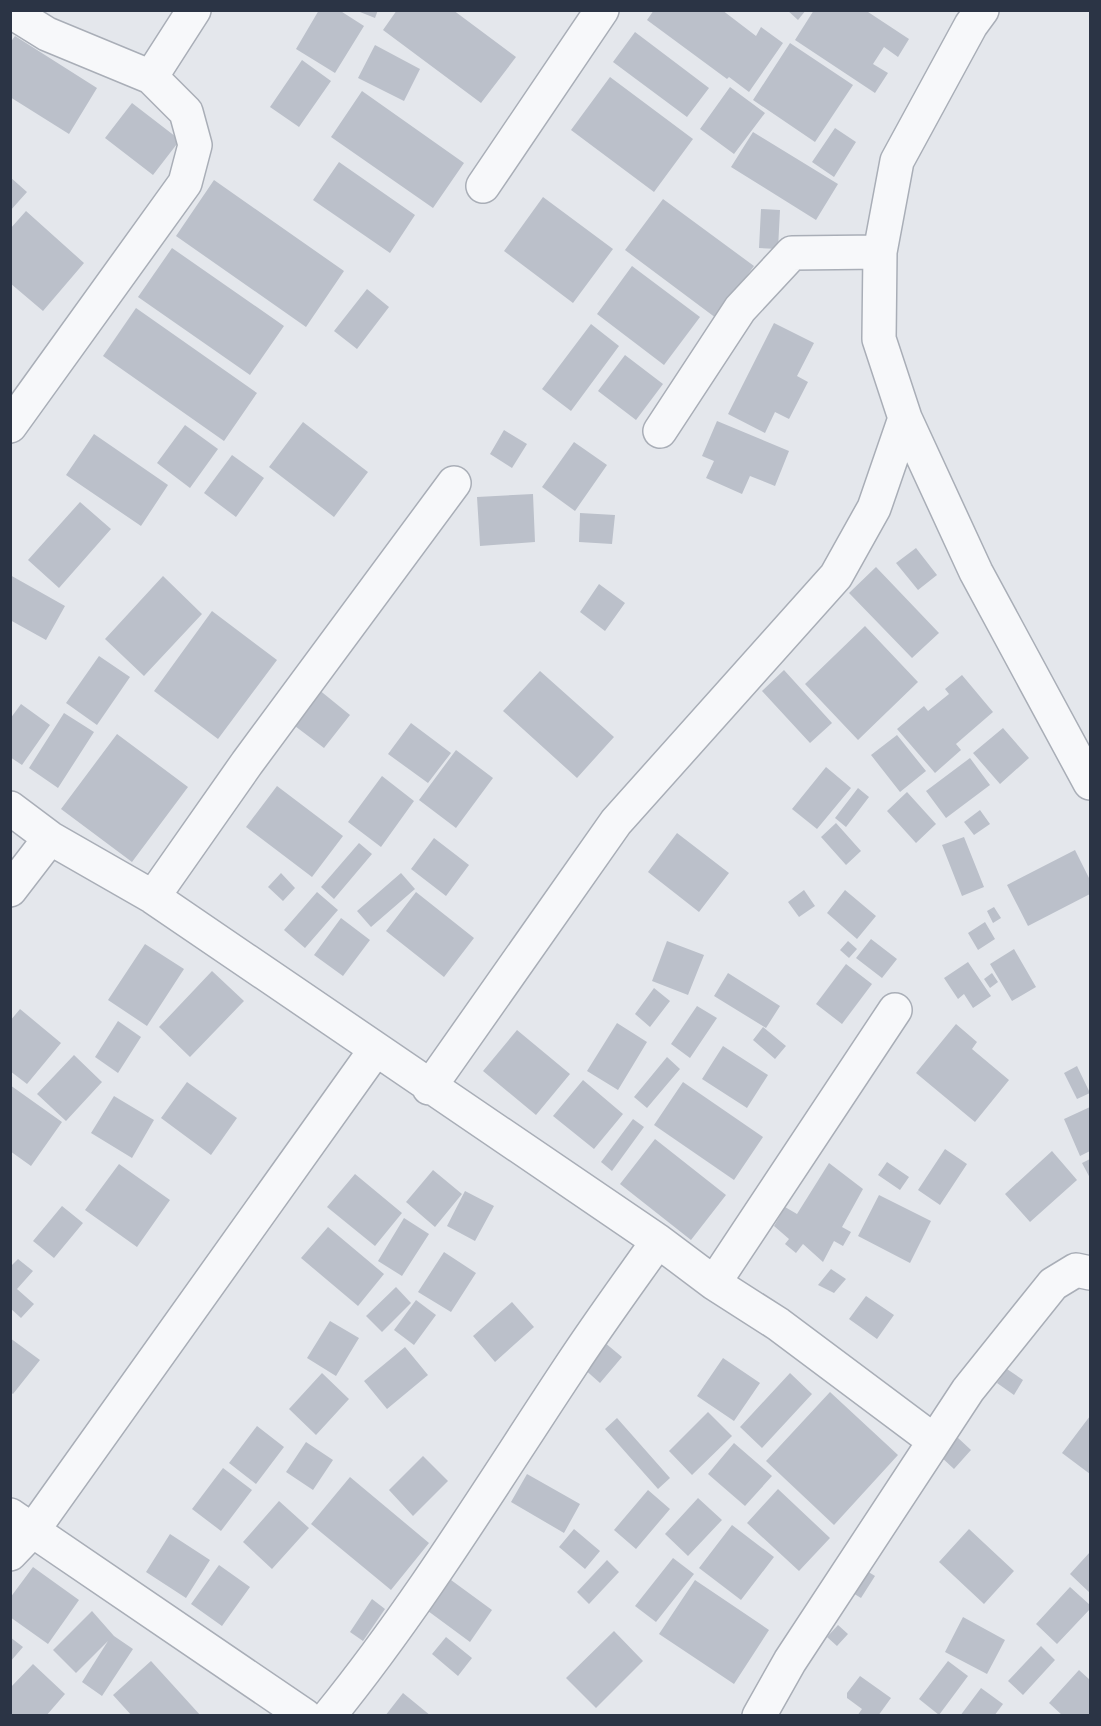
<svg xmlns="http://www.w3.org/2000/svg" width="1101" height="1726" font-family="Barlow,sans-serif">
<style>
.building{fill:#bbc0ca}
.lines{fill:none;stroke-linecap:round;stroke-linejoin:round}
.street-casing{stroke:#a9aeb7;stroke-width:36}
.street{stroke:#f7f8fa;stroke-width:33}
</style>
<rect width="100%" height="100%" fill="#e4e7ec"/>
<path class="building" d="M319 10H339L364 26 335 73 296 49Z
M355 10H378L375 18Z
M397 10H453L516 57 481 103 383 30Z
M654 10H722L756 36 761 27 783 43 749 92 729 77 727 79 647 20Z
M787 10H806L798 20Z
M814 10H865L909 39 898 57 884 47 873 64 888 73 875 93 795 40Z
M635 32 709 88 687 117 613 62Z
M15 36 97 88 69 134 10 97V43Z
M790 43 853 85 815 142 753 100Z
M375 45 420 69 404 101 358 78Z
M302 60 331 81 299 127 270 107Z
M610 77 693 139 654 192 571 130Z
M730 87 765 113 734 154 700 129Z
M362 91 464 163 433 208 331 137Z
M132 103 180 140 153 175 105 138Z
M835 128 856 142 834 177 812 162Z
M753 132 838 184 816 220 731 167Z
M339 162 415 215 390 253 313 200Z
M10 177 27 192 10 211Z
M214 180 344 271 306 327 176 236Z
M543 197 613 249 573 303 504 251Z
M663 199 754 266 716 318 625 250Z
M761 209 780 210 778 249 759 248Z
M26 211 84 263 43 311 10 283V229Z
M172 248 284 326 250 375 138 297Z
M632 266 700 317 664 365 597 314Z
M367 289 389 307 357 349 334 331Z
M136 308 257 393 224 441 103 356Z
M774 323 814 343 797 376 808 382 789 419 775 412 765 433 728 414Z
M591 324 619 346 571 411 542 389Z
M625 355 663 384 636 420 598 391Z
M717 421 789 451 775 486 750 476 742 494 706 478 714 461 702 456Z
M303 422 368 472 334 517 269 467Z
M185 425 218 449 190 488 157 463Z
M504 430 527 444 512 468 490 454Z
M94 434 168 485 141 526 66 475Z
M574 442 607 465 575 511 542 487Z
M232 455 264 478 236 517 204 493Z
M533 494 535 542 480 546 477 497Z
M80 502 111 529 59 588 28 560Z
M580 513 615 515 612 544 579 542Z
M916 548 937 575 918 590 896 563Z
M876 567 939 633 912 658 849 593Z
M10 575 65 606 46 640 10 620Z
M163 576 202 614 144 676 105 639Z
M599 584 625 603 605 631 580 612Z
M212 611 277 660 218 739 154 691Z
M865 626 918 682 858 740 805 684Z
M99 656 130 677 97 725 66 703Z
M784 670 832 723 810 743 762 691Z
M540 671 614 737 577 778 503 711Z
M962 675 993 712 956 744 961 750 935 773 897 729 924 706 928 711 949 694 945 689Z
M318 689 350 715 324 748 291 723Z
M21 704 50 725 22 765 10 757V719Z
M64 713 94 732 58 788 29 768Z
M411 723 451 753 428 783 388 754Z
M1003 728 1029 758 1000 784 973 753Z
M117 734 188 787 132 862 61 809Z
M897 735 926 771 900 792 871 755Z
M456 750 493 778 456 828 419 800Z
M970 758 990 785 946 818 926 791Z
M826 767 851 788 817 829 792 809Z
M382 776 414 801 381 847 348 822Z
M277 786 343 836 312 877 246 827Z
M858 788 869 797 846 827 835 818Z
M907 792 936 824 916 843 887 811Z
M980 810 990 824 974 835 964 822Z
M836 823 861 851 846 865 821 837Z
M677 833 729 873 699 912 648 872Z
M964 837 984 887 962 896 942 845Z
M434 838 469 865 446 896 411 869Z
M359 843 372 854 334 899 321 887Z
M1075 850 1090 880V894L1028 926 1007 885Z
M281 873 295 888 283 901 268 887Z
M401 873 415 889 371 927 357 911Z
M804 890 815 906 799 917 788 902Z
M845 890 876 916 857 939 827 913Z
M317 892 338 910 305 948 284 930Z
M416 892 474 938 444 977 386 931Z
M994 907 1001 918 993 923 987 911Z
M341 918 370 940 343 976 314 955Z
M985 922 995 939 978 950 968 933Z
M871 939 897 959 882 978 856 958Z
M667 941 704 955 688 995 652 981Z
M848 941 857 949 849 958 840 950Z
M145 944 184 969 147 1026 108 1000Z
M1014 949 1036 987 1012 1001 990 964Z
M968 962 991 996 973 1008 964 994 958 999 944 978Z
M846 964 872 984 842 1024 816 1004Z
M212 971 244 1001 190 1057 159 1027Z
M728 973 780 1006 766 1028 714 996Z
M992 973 998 982 990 988 984 979Z
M654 988 670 1001 650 1027 635 1014Z
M697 1006 717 1018 690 1058 671 1044Z
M20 1009 61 1043 27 1084 10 1071V1021Z
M118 1021 141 1037 118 1073 95 1057Z
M617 1023 647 1042 618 1090 587 1071Z
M956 1024 977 1042 972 1049 1009 1080 975 1122 916 1073Z
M763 1027 786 1046 775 1059 753 1040Z
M517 1030 570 1074 536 1115 483 1071Z
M723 1046 768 1075 747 1108 702 1079Z
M74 1055 102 1082 66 1121 37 1094Z
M667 1057 680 1069 647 1108 634 1097Z
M1077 1066 1090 1093 1077 1099 1064 1073Z
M583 1080 623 1114 594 1149 553 1116Z
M187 1082 237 1118 211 1155 161 1118Z
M683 1082 763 1137 734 1180 654 1125Z
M10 1085 62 1122 31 1166 10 1151Z
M114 1096 154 1120 132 1158 91 1133Z
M1090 1107V1151L1080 1156 1064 1119Z
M633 1119 644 1127 612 1171 601 1162Z
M655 1139 726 1195 691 1240 620 1184Z
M945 1149 967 1164 940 1205 918 1190Z
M1052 1151 1077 1180 1030 1222 1005 1194Z
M1090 1159V1178L1082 1163Z
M887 1162 909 1177 900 1190 878 1175Z
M829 1163 863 1189 842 1227 851 1232 843 1246 834 1241 823 1262 803 1244 796 1253 785 1244 789 1239 774 1226 785 1207 797 1214Z
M119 1164 170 1200 137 1247 85 1210Z
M433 1170 462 1194 435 1227 406 1202Z
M355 1174 402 1213 375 1246 327 1207Z
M465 1191 494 1206 475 1241 447 1226Z
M879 1195 931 1221 910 1263 858 1236Z
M62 1206 83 1223 54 1258 33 1241Z
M404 1218 429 1234 402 1276 378 1261Z
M328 1227 384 1274 358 1306 301 1258Z
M444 1252 476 1273 451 1312 418 1292Z
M18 1259 33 1271 17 1289 34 1304 21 1318 10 1308V1267Z
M831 1269 846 1279 834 1293 818 1285Z
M396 1287 411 1303 382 1332 366 1316Z
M866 1296 894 1315 877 1339 849 1319Z
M416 1300 436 1315 414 1345 394 1330Z
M512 1302 534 1327 495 1362 473 1336Z
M330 1321 359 1338 336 1376 307 1358Z
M10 1338 40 1360 13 1394 10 1392Z
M604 1342 622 1357 600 1383 582 1367Z
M405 1347 428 1375 387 1409 364 1381Z
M723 1358 760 1383 734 1421 697 1396Z
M1007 1369 1023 1380 1014 1395 997 1383Z
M322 1373 349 1399 316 1435 289 1409Z
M790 1373 812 1394 762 1448 740 1427Z
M830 1392 898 1455 834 1525 766 1461Z
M708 1412 732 1436 692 1475 669 1451Z
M1090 1416V1474L1062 1453Z
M617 1418 670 1478 658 1489 605 1429Z
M257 1426 284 1447 256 1484 229 1463Z
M957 1437 971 1450 954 1469 940 1456Z
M306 1442 333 1460 313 1490 286 1472Z
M734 1443 772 1476 745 1506 708 1474Z
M423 1456 448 1481 413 1516 389 1490Z
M223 1468 252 1490 221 1531 192 1509Z
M527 1474 580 1504 564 1533 511 1502Z
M350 1477 429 1543 391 1590 311 1524Z
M778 1489 830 1538 799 1571 747 1523Z
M648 1490 670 1509 636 1549 614 1530Z
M698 1498 722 1520 688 1556 665 1534Z
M279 1501 309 1528 272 1569 243 1542Z
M732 1525 774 1557 741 1600 699 1568Z
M574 1529 600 1551 585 1569 559 1547Z
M969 1529 1014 1571 984 1604 939 1562Z
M170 1534 210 1560 186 1598 146 1572Z
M1090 1552V1593L1070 1574Z
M673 1558 694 1574 656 1622 635 1606Z
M607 1560 619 1572 589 1604 577 1592Z
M219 1565 250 1587 222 1626 191 1604Z
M33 1567 79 1600 48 1644 10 1617V1598Z
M862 1568 875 1576 861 1598 848 1590Z
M451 1580 492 1610 470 1642 428 1611Z
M695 1580 769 1630 734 1684 659 1634Z
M1070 1587 1090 1605V1609L1057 1644 1036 1624Z
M372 1599 385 1609 363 1641 350 1632Z
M92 1611 114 1636 133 1649 102 1696 82 1682 108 1641 76 1673 53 1650Z
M963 1617 1005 1640 987 1674 945 1652Z
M838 1625 848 1634 837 1646 827 1637Z
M614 1631 643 1661 596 1708 566 1678Z
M10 1637 23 1647 10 1662Z
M446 1637 472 1658 458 1676 432 1654Z
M1041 1646 1055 1660 1023 1695 1008 1681Z
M151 1661 201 1716H132L113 1695Z
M948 1661 968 1676 939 1715 919 1699Z
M33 1664 65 1694 46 1716H10V1688Z
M1079 1670 1090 1680V1716H1063L1049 1703Z
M860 1676 891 1698 878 1716H857L862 1709 847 1698V1693Z
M981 1688 1003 1704 994 1716H960Z
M403 1693 431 1716H385Z"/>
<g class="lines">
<defs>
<path id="street" d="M982 10 971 25 897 161 880 252 879 339 905 418 976 572 1090 783
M10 11 47 34 151 77 186 112 195 145 185 183 10 426
M151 77 194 10
M483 186 602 10
M660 431 740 309 792 253 880 252
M10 808 50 838 153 897 658 1241 714 1283 778 1324 933 1440
M10 890 50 838
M153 897 247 763 454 483
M429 1088 616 822 836 576 874 508 905 418
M714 1283 895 1010
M10 1515 305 1716
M10 1554 33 1530 376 1049
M329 1716C419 1605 493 1483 572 1364 599 1323 629 1282 658 1241
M759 1716 790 1661 968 1390 1053 1284 1076 1270 1090 1273"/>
</defs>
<use href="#street" class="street-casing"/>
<use href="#street" class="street"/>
</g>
<rect width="1101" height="1726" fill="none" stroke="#2b3445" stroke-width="24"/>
</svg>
